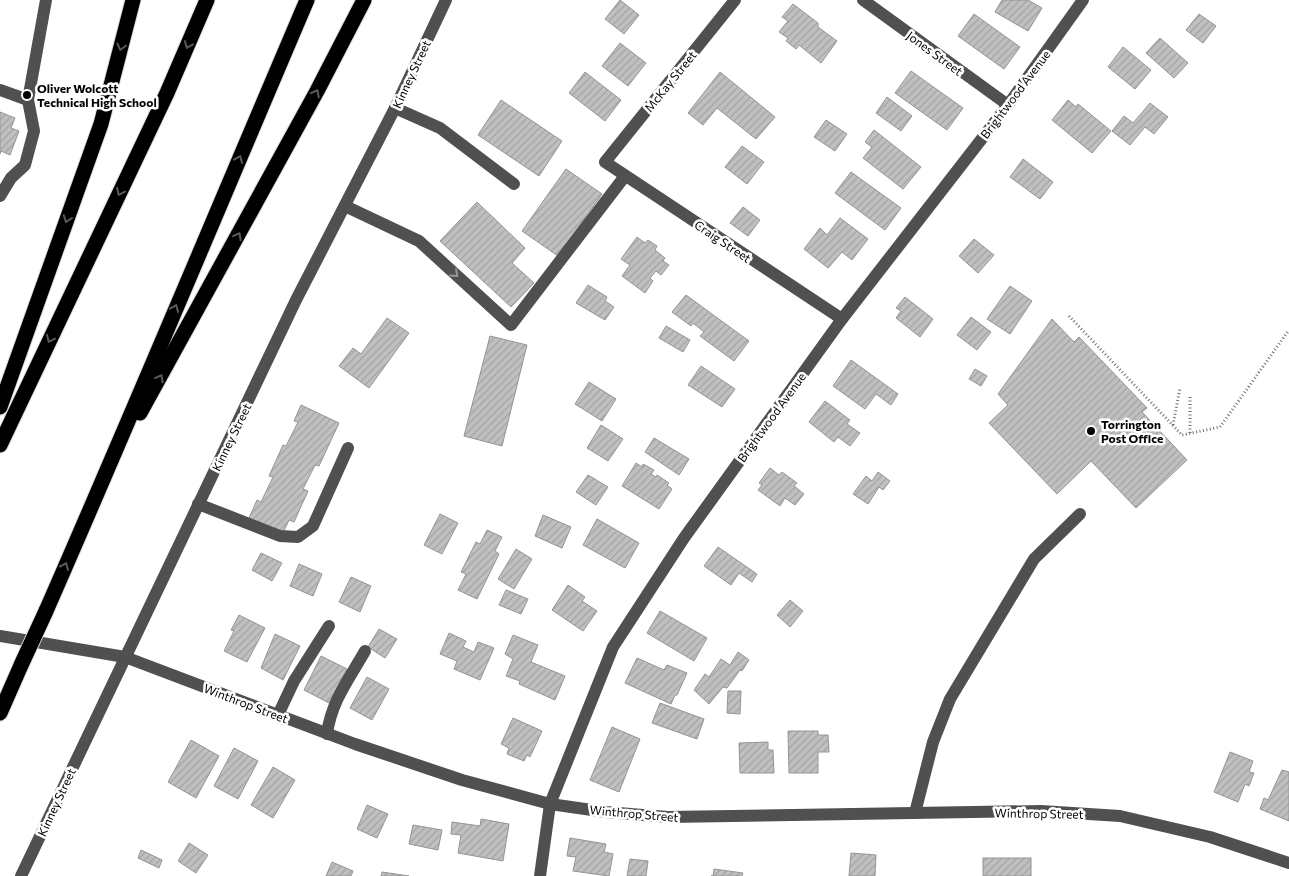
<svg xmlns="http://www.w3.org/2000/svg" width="1289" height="876" viewBox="0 0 1289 876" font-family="Commissioner,sans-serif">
  <defs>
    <pattern id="building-hatch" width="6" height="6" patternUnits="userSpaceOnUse" patternTransform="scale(1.25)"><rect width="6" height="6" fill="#c0c0c0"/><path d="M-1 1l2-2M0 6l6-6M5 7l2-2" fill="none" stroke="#a3a3a3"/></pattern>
  </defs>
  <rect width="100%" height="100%" fill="#fff"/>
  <g fill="url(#building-hatch)" stroke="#949494">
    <path d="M620 0 639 15 624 34 605 19Z"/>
    <path d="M1002 0H1028L1042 8 1028 31 995 12Z"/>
    <path d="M793 4 818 23V27L837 41 821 63 799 45 796 49 786 41 788 38 779 32 788 21 782 17Z"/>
    <path d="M974 14 1020 47 1004 69 958 36Z"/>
    <path d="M1199 14 1216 26 1203 43 1186 30Z"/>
    <path d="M1160 38 1188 63 1174 78 1146 53Z"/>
    <path d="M620 43 646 63 628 86 602 66Z"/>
    <path d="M1123 47 1151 70 1135 89 1108 67Z"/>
    <path d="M911 71 963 108 947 130 895 93Z"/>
    <path d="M585 72 621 100 605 121 569 93Z"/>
    <path d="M720 72 775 117 756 139 717 108 703 125 688 113Z"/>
    <path d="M887 97 912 116 901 131 876 113Z"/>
    <path d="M501 100 562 141 539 176 478 135Z"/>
    <path d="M1068 100 1076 107 1078 104 1111 131 1092 153 1052 120Z"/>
    <path d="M1150 103 1168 117 1154 134 1145 127 1130 145 1112 131 1124 116 1133 123Z"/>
    <path d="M0 112 15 118 11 128 19 131 10 155 1 151 0 154Z"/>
    <path d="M826 120 847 134 835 151 814 137Z"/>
    <path d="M874 130 921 167 903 189 863 158 872 147 865 142Z"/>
    <path d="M742 146 764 162 747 184 725 167Z"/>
    <path d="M1023 159 1053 182 1040 199 1010 177Z"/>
    <path d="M566 169 602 194 558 256 522 231Z"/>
    <path d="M851 172 901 208 885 230 835 193Z"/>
    <path d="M477 202 525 248 512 263 534 283 511 307 440 241Z"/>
    <path d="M743 207 760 220 748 236 730 223Z"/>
    <path d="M840 218 868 239 852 260 842 252 828 268 804 249 820 228 827 235Z"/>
    <path d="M637 237 645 243 648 240 657 246 655 250 665 258 663 261 669 265 661 275 656 271 650 278 653 281 645 293 622 276 630 265 621 259Z"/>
    <path d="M974 239 994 255 978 273 959 256Z"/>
    <path d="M588 285 607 297 605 301 614 307 605 320 576 303Z"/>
    <path d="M1010 286 1032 301 1010 334 987 319Z"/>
    <path d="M686 295 749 341 734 361 700 336 704 332 693 323 691 326 672 312Z"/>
    <path d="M905 297 933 319 920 337 896 318 901 311 896 308Z"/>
    <path d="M971 317 991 332 977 350 957 335Z"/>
    <path d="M387 318 409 333 369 388 339 366 353 348 361 354Z"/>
    <path d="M1052 319 1074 342 1079 337 1147 408 1142 412 1187 460 1136 508 1091 461 1057 494 989 423 1008 405 998 394Z"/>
    <path d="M666 326 690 340 683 352 659 338Z"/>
    <path d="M490 336 527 345 502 446 464 436Z"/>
    <path d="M851 360 898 394 891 405 876 394 865 409 833 386Z"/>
    <path d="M701 366 735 389 722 407 688 385Z"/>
    <path d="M975 369 987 376 981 386 969 379Z"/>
    <path d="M589 382 616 399 602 421 575 404Z"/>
    <path d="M825 401 850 420 847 424 860 433 850 446 838 437 834 442 809 422Z"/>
    <path d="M301 405 339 423 319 466 315 465 303 489 308 491 294 522 289 520 283 533 249 518 257 500 261 502 273 477 269 476 283 445 286 446 298 422 294 421Z"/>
    <path d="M601 425 623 439 608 461 587 448Z"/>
    <path d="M654 438 689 459 679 475 645 452Z"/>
    <path d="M636 463 642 467 643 464 654 470 651 474 656 477 657 475 669 483 667 485 672 489 659 509 622 486Z"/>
    <path d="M770 468 779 475 782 472 797 483 794 486 804 494 795 505 785 498 780 506 758 490 762 485 759 483Z"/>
    <path d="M878 472 890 481 883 490 879 487 868 504 853 494 866 476 872 481Z"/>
    <path d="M588 475 608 487 596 505 576 492Z"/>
    <path d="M440 514 458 523 442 554 424 545Z"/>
    <path d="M543 515 571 527 562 548 535 536Z"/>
    <path d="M597 519 639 543 625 568 583 545Z"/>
    <path d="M487 530 502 537 495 551 499 554 477 599 458 590 466 574 461 572 476 542 480 544Z"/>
    <path d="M718 547 757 574 752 582 739 573 731 585 704 566Z"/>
    <path d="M516 549 532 559 514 589 498 579Z"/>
    <path d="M261 553 282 563 272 581 252 570Z"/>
    <path d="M299 564 322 574 313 596 290 586Z"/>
    <path d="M351 577 371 586 360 612 339 602Z"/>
    <path d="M568 585 585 597 582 601 597 611 583 631 552 610Z"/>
    <path d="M506 590 528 599 521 614 499 605Z"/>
    <path d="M790 600 803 611 790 627 777 615Z"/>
    <path d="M660 611 707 638 694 661 647 633Z"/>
    <path d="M239 615 265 628 247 662 224 651 234 631 231 630Z"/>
    <path d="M379 629 397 639 385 658 368 647Z"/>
    <path d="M449 633 466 641 463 647 474 652 478 642 494 648 480 680 454 669 457 661 440 654Z"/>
    <path d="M275 634 300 646 283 680 261 668Z"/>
    <path d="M513 635 538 645 531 662 565 676 555 700 519 684 520 681 506 676 513 659 505 654Z"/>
    <path d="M738 652 749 660 742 671 740 670 727 688 723 687 709 704 694 690 705 674 709 677 721 659 730 665Z"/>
    <path d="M321 656 347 669 329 703 304 690Z"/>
    <path d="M637 658 664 670 667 665 687 673 677 695H675L671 704 625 683Z"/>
    <path d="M367 677 389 689 372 720 350 708Z"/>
    <path d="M728 691H741L740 714 727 713Z"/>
    <path d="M660 703 704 719 697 739 652 723Z"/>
    <path d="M513 718 542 731 530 757 527 755 524 761 507 754 509 748 501 744Z"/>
    <path d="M612 727 640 739 619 792 590 780Z"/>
    <path d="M788 731H818V735H828L829 752H818V773H789Z"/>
    <path d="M191 740 219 756 196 798 168 782Z"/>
    <path d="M768 742V750H773L774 773H740L739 743Z"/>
    <path d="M234 748 258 761 238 799 214 786Z"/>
    <path d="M1230 752 1253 761 1249 772 1254 773 1249 786 1245 784 1238 802 1214 792Z"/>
    <path d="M273 767 295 780 273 818 251 805Z"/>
    <path d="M1282 770 1289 772V821L1260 809 1264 798 1268 800Z"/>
    <path d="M367 805 388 814 377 838 357 829Z"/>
    <path d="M481 819 509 824 503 861 458 853 461 835 451 834 452 822 480 826Z"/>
    <path d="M413 825 442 830 438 850 409 844Z"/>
    <path d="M570 838 606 844 604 852 613 854 609 876 573 871 576 857 567 856Z"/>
    <path d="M189 843 208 855 196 873 178 861Z"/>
    <path d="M141 850 162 860 159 868 138 858Z"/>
    <path d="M851 853 876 855 875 876H849Z"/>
    <rect x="983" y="858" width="48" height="18"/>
    <path d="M630 859 648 861 646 876H627Z"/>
    <path d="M332 862 353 871 351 876H326Z"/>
    <path d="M714 869 743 873 742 876H711H713Z"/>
    <path d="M382 872 409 876H381Z"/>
  </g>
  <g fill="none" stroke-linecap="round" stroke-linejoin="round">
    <defs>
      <g id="highway">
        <path d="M0 407 101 124 133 0"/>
        <path d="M140 413 317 91 364 0"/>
        <path d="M0 445 167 93 207 0"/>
        <path d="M46 611C135 408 220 204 307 0"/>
        <path d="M0 713 22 663"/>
      </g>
    </defs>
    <use href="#highway" stroke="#dbdbdb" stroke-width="17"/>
    <g stroke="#727272" stroke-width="3" stroke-dasharray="1 2.5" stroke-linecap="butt">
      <path d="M1069 316 1182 435 1220 427 1289 330"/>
      <path d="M1173 425 1180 388"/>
      <path d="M1190 433V395"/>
    </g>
    <g stroke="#505050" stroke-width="12">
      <path d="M735 0 605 162 842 319"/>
      <path d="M863 0 1008 105"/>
      <path d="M0 90 28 100"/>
      <path d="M395 108 440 128 514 184"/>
      <path d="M0 196 11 178 25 165 34 131 28 100 46 0"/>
      <path d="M345 206 419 241 511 325 625 176"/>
      <path d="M198 504 280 536 298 537 313 526 348 448"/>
      <path d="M0 636 125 657 355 744 462 780 550 804 606 812 668 817 1041 811 1120 816 1210 837 1289 863"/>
      <path d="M278 715 294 681 329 626"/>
      <path d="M327 734C331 702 349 679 365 651"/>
      <path d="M915 813 933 742 950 699 1034 559 1080 514"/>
      <path d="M21 876 296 300 395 108 446 0"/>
      <path d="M540 876 550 804 613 647 684 538 842 319 1008 105 1083 0"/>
    </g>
    <use href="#highway" stroke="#000" stroke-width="15"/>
    <defs>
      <path id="highway-bridge" d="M22 663 46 611"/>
    </defs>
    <use href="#highway-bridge" stroke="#dbdbdb" stroke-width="17" stroke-linecap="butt"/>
    <use href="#highway-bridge" stroke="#000" stroke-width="15"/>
  </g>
  <defs><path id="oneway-chevron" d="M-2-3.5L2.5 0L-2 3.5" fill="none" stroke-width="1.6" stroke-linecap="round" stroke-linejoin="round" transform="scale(1.25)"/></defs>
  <g stroke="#595959">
    <use href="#oneway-chevron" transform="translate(188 45) rotate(113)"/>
    <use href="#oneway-chevron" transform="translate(121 47) rotate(105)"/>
    <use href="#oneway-chevron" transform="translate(316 93) rotate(-62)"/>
    <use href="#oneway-chevron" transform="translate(239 159) rotate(-67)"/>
    <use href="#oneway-chevron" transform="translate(120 192) rotate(115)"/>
    <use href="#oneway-chevron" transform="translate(67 219) rotate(110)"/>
    <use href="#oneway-chevron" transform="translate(238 236) rotate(-61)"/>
    <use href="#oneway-chevron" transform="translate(175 308) rotate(-67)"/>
    <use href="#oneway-chevron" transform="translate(50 339) rotate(115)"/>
    <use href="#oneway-chevron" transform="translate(160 378) rotate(-61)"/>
    <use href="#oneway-chevron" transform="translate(65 566) rotate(-66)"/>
  </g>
  <use stroke="#969696" href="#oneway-chevron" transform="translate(455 274) rotate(42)"/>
  <g fill="#000" stroke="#fff" stroke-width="2">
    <circle cx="27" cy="95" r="5"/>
    <circle cx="1091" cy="431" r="5"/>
  </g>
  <g text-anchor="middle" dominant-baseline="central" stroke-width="5" stroke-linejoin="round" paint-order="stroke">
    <g font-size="12" fill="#000" stroke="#fff">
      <text transform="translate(935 53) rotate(36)">Jones Street</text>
      <text transform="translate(411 74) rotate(-65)">Kinney Street</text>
      <text transform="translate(670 81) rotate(-51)">McKay Street</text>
      <text transform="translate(1015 94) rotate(-53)">Brightwood Avenue</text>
      <text transform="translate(723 241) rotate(34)">Craig Street</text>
      <text transform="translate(771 417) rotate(-54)">Brightwood Avenue</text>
      <text transform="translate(231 437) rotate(-64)">Kinney Street</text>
      <text transform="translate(246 703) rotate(21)">Winthrop Street</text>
      <text transform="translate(56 802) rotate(-65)">Kinney Street</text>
      <text transform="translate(634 813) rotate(5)">Winthrop Street</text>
      <text transform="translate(1039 813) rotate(1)">Winthrop Street</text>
    </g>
    <g font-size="12" font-weight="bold" fill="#000" stroke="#fff" text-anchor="start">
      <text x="37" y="88">Oliver Wolcott<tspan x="37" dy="14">Technical High School</tspan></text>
      <text x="1101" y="424">Torrington<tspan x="1101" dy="14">Post Office</tspan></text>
    </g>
  </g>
</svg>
